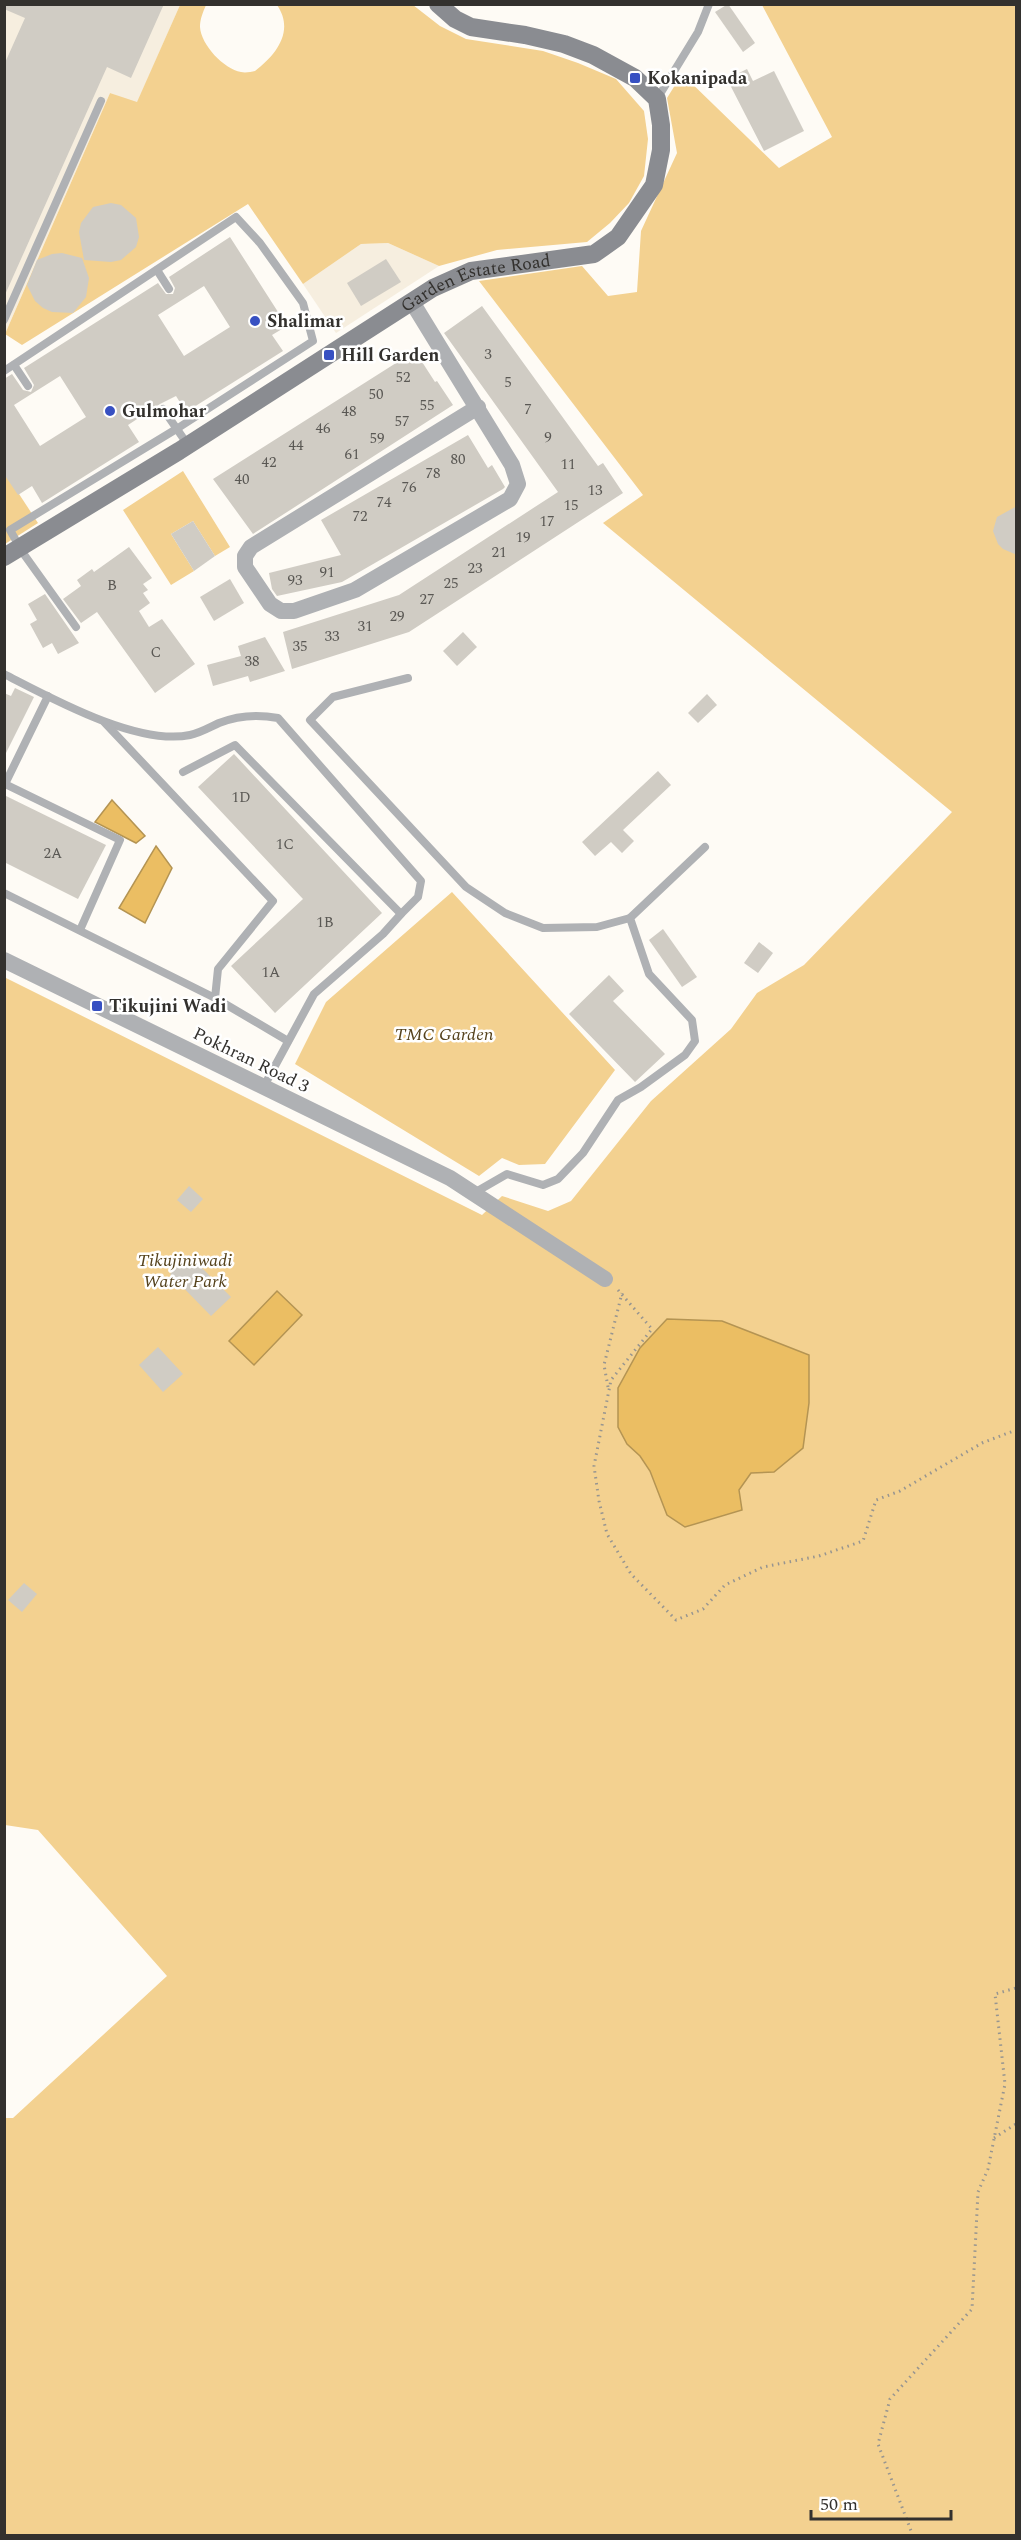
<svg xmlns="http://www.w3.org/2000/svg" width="1021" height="2540" viewBox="0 0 1021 2540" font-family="Spectral,serif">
  <rect width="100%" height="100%" fill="#fefbf5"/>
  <g fill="#f6eedf">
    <path d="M5 5H180L137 103 110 93 5 334Z"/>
    <path d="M388 243 439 266 336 333 303 284 361 244Z"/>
  </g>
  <g fill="#f3d190">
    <path d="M180 5H206C203 12 200 19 200 27 201 45 224 69 241 72 245 73 251 72 255 71 276 55 295 31 277 5H413L440 26 466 39 543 51 578 63 616 79 644 111 648 139 644 176 629 203 610 223 587 242 497 250 439 266 388 243 361 244 303 284 248 204 22 345 5 334 110 93 137 102Z"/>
    <path d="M762 5H1016V2535H5V2118H13L167 1976 38 1830 5 1825 4 977 482 1215 502 1196 548 1211 571 1201 651 1101 731 1029 757 993 804 965 952 812 603 523 643 495 479 281 582 266 608 296 637 292 641 231 677 153 667 98 682 74 779 168 832 137Z"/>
    <path d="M4 471 38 523 5 544H4Z"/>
    <path d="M183 471 230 547 215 556 193 521 171 534 194 571 171 585 123 510Z"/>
    <path d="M452 892 615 1070 545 1164 519 1165 502 1158 479 1176 295 1064 326 1002Z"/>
  </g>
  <g fill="#ebbe63" stroke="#b49453" stroke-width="1.5">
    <path d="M112 800 145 836 136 843 95 822Z"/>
    <path d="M156 846 172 868 145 923 119 908Z"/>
    <path d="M277 1291 302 1315 254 1365 229 1341Z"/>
    <path d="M667 1319 722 1321 809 1355V1403L803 1448 774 1472 751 1473 739 1490 742 1510 685 1527 667 1515 650 1471 640 1456 627 1444 618 1427V1388L640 1348Z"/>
  </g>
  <g fill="#d0ccc4" fill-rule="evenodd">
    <path d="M4 4H164L131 78 107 67 4 297V65L25 18 4 9Z"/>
    <path d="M728 4 755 43 743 52 715 12Z"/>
    <path d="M747 69 753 81 774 71 804 131 764 151 727 79Z"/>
    <path d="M111 203 121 205 136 218 139 237 136 247 121 260 111 262 84 260 79 232 81 223 93 207Z"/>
    <path d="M230 237 287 326 272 335 283 351 186 412 176 396 160 404 128 425 139 442 42 503 32 486 18 495 4 474V379L12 374 23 390 31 392 34 385 24 368 158 283 166 294H173L175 288 169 277ZM204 286 230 327 184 356 158 315ZM60 376 86 417 40 446 14 405Z"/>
    <path d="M62 253 82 258 89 278 86 297 73 313 52 312 43 308 35 301 27 285 37 260 52 254Z"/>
    <path d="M386 259 401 282 361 306 347 283Z"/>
    <path d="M482 306 598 466 603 463 623 493 409 632 292 669 283 632 399 595 558 492 444 333Z"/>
    <path d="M415 351 435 382 437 381 453 405 253 534 213 479Z"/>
    <path d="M468 435 488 468 492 465 505 487 503 489 342 582 277 596 272 589 269 573 341 555 321 520Z"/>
    <path d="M1017 506V555L1003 549 998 544 993 531 997 517Z"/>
    <path d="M193 521 215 556 194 571 171 534Z"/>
    <path d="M129 547 152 578 143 584 148 590 143 593 150 603 139 611 149 627 162 619 195 664 155 693 97 612 81 623 63 599 81 586 77 580 92 569 94 572Z"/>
    <path d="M230 579 244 603 214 621 200 597Z"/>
    <path d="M45 594 79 643 58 654 52 643 43 648 30 624 37 620 28 604Z"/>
    <path d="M463 632 477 647 457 666 443 651Z"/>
    <path d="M265 637 285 671 250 682 248 676 213 686 207 665 241 656 238 646Z"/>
    <path d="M15 688 34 697 4 757V693L11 696Z"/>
    <path d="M707 694 717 705 698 723 688 713Z"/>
    <path d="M234 754 382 913 275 1013 231 966 303 899 198 787Z"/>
    <path d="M658 771 671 785 623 830 634 841 622 853 611 842 595 856 582 842Z"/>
    <path d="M4 795 106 845 78 899 4 862Z"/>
    <path d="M663 929 697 977 682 987 649 940Z"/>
    <path d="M759 942 773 953 758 973 744 963Z"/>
    <path d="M609 975 624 991 613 1001 665 1054 635 1082 569 1014Z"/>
    <path d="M189 1186 203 1199 191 1212 177 1200Z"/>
    <path d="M189 1255 231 1297 211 1316 170 1274Z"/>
    <path d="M158 1347 183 1374 163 1392 139 1365Z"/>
    <path d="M24 1583 37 1594 22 1612 8 1600Z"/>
  </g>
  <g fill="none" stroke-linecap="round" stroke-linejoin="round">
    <g stroke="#979590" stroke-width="3" stroke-dasharray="1.5 4.5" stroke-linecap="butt">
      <path d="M618 1290 652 1329 611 1380 594 1466 599 1501 607 1534 631 1574 676 1620 703 1609 725 1585 763 1567 819 1556 863 1541 876 1500 900 1491 982 1443 1016 1430"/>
      <path d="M608 1387 604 1365 622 1293"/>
      <path d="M994 2138 1016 2124"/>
      <path d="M913 2536 878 2444 890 2399 972 2309 978 2192 988 2169 1005 2084 995 1994 1016 1988"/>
    </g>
    <g stroke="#afb1b4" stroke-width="8">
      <path d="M657 99 698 32 709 4"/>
      <path d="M157 270 169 289"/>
      <path d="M4 320 101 101"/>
      <path d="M14 365 28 386"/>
      <path d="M4 371 236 217 260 243 303 303 313 341 178 428 10 530 23 553 76 627"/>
      <path d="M163 409 188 445"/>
      <path d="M4 674C51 698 137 746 190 735 200 733 210 727 219 723 239 715 257 714 278 718L421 881 418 897 401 914 383 934 314 994 263 1088"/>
      <path d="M408 678 333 697 310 720 466 887 505 913 543 928 597 927 630 918"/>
      <path d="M48 696 5 784 120 840 80 930"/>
      <path d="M105 723 273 901 218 969 215 998 288 1041"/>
      <path d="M183 772 235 745 401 914"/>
      <path d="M4 893 215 998"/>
      <path d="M474 1193 507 1174 543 1185 558 1179 583 1153 618 1100 641 1087 685 1055 695 1041 692 1020 649 974 630 918 705 847"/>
    </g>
    <g stroke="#afb1b4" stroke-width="16">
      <path d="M412 302 512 465 518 484 510 499 355 590 294 611H281L270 604 245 567V556L251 547 478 407"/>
      <path d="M4 960 450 1178 605 1279"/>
    </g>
    <path stroke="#8a8c91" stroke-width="18" id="s1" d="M4 557 179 451 433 288 471 271 594 254 618 237 654 185 661 150V125L657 99 635 78 593 55 564 44 525 35 471 27 455 19 438 4"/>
  </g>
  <g fill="#3750c2" stroke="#fff" stroke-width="2">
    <rect x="629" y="72" width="12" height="12" rx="3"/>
    <circle cx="255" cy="321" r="6"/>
    <rect x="323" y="349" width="12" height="12" rx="3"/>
    <circle cx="110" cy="411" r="6"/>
    <rect x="91" y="1000" width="12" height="12" rx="3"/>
  </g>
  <g text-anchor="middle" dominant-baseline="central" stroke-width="5" stroke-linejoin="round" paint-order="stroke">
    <g font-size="15" fill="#5a5854">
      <text x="488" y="354">3</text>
      <text x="403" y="377">52</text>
      <text x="508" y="382">5</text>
      <text x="376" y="394">50</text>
      <text x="427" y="405">55</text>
      <text x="528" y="409">7</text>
      <text x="349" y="411">48</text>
      <text x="402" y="421">57</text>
      <text x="323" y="428">46</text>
      <text x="548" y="437">9</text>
      <text x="377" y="438">59</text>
      <text x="296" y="445">44</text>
      <text x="352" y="454">61</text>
      <text x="458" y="459">80</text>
      <text x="269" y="462">42</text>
      <text x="568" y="464">11</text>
      <text x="433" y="473">78</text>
      <text x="242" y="479">40</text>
      <text x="409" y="487">76</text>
      <text x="595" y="490">13</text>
      <text x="384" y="502">74</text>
      <text x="571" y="505">15</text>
      <text x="360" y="516">72</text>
      <text x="547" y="521">17</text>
      <text x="523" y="537">19</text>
      <text x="499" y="552">21</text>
      <text x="475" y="568">23</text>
      <text x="327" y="572">91</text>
      <text x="295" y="580">93</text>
      <text x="451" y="583">25</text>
      <text x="112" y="585">B</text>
      <text x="427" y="599">27</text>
      <text x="397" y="616">29</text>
      <text x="365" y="626">31</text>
      <text x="332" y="636">33</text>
      <text x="300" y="646">35</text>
      <text x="156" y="652">C</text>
      <text x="252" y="661">38</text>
      <text x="241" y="797">1D</text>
      <text x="285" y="844">1C</text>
      <text x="53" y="853">2A</text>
      <text x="325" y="922">1B</text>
      <text x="271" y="972">1A</text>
    </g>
    <g font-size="18" font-weight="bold" fill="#33312e" stroke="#fff" text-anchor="start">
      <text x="647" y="78">Kokanipada</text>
      <text x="267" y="321">Shalimar</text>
      <text x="341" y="355">Hill Garden</text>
      <text x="122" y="411">Gulmohar</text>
      <text x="109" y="1006">Tikujini Wadi</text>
    </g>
    <g font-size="18" fill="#33312e" stroke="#fff">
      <text stroke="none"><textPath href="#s1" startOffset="549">Garden Estate Road</textPath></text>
      <text transform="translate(251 1060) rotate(26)">Pokhran Road 3</text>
    </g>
    <g font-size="18" font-style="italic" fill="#55421c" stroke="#fff">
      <text x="444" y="1034">TMC Garden</text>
      <text x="185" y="1260">Tikujiniwadi<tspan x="185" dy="21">Water Park</tspan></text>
    </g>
  </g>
  <rect width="1021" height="2540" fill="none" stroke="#33312e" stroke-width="12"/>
  <path d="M811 2510v9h140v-9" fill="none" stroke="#33312e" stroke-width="3"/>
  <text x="820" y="2510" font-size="18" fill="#33312e" stroke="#ffffff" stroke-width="4.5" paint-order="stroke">50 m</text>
</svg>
